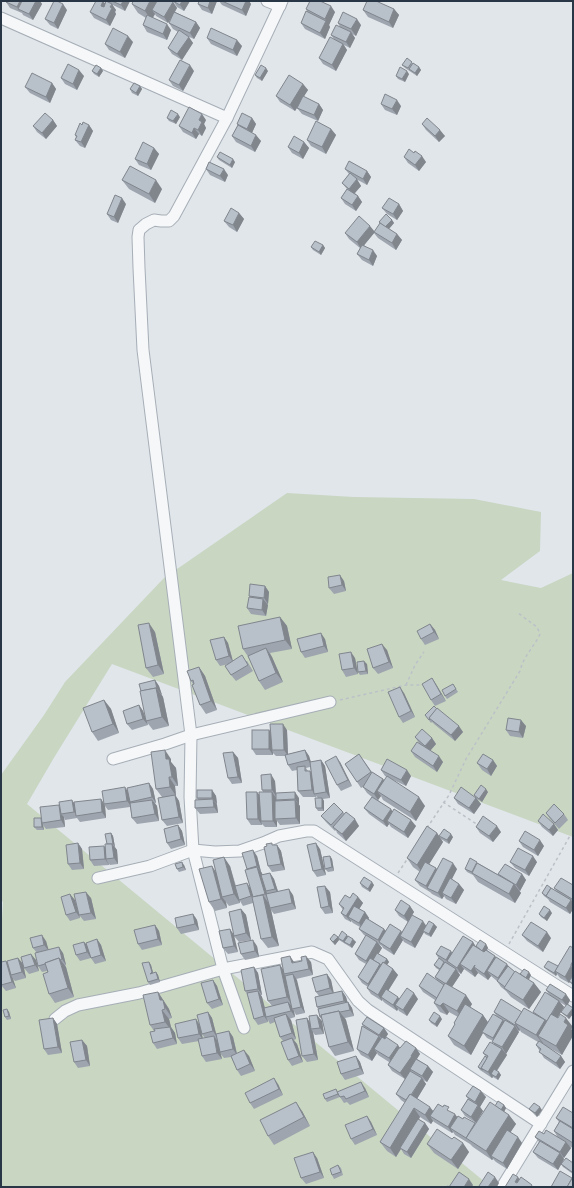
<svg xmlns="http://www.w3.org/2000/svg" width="574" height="1188" viewBox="0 0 574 1188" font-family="Poppins,sans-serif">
  <rect width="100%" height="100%" fill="#e1e6eb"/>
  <path fill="#c9d6c2" d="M287 493 354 497 474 499 541 512 540 551 501 580 541 588 573 573V837L112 664 55 756 27 804 491 1187H1V936L3 902 1 900V775L44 715 65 682 164 578Z"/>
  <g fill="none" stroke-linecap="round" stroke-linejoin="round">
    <defs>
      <g id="minor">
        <path d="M267 1 280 6"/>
        <path d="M1 18 227 118 282 1"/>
        <path d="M227 118 174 216 169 221H161L154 220 146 224 139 230 138 237 139 268 143 350 191 735 190 797 193 850 223 969 244 1028"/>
        <path d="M113 759 165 744 191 735 330 702"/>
        <path d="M98 878 150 866 193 850 215 852 240 851 263 843 279 836 306 831H314L573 996"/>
        <path d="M55 1019 65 1011 78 1005 139 993 223 969 312 952 328 959 358 1001 368 1010 541 1124"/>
        <path d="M502 1187 573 1071"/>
      </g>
    </defs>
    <use href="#minor" stroke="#a6aeb6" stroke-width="13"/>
    <g stroke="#bcc1c7" stroke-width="1.5" stroke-dasharray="3 3" stroke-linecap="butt">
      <path d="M406 685 415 665 424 652"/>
      <path d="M340 700 406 685H422"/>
      <path d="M443 802 478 825"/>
      <path d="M427 828 449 795 466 759 520 671C523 657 534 647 540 634L537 627 518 613"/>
      <path d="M398 873 408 858"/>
      <path d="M509 944 571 834"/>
      <path d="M447 1187 448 1185"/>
    </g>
    <use href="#minor" stroke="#f5f7f9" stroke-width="11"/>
  </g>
  <g fill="#9ea5ae" fill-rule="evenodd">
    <path d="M7 1H40L42 4 33 20 23 15 22 13 10 8 6 2Z"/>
    <path d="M103 1 105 4 106 2 104 1H130L125 11 113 5H112L116 10 115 12 116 14 110 26 94 18 90 12Z"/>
    <path d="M173 1H190L184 11 177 7Z"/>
    <path d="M217 1 212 14 202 10 198 4Z"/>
    <path d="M219 1H249L251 4 246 16 222 5Z"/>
    <path d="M173 2 177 8 175 12 196 22 200 28 194 39 187 36 193 43 182 60 172 54 168 48 178 32 173 29 169 23 174 14 168 23 156 16 155 14 153 18 171 30 167 40 147 32 143 25 146 18 138 13 132 4Z"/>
    <path d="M306 9 335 12 329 25 330 27 325 39 305 29 301 23 307 11Z"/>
    <path d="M394 9 399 15 393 28 368 17 363 10Z"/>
    <path d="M67 10 58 29 50 25 45 19Z"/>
    <path d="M338 23 361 25 356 36 352 34 355 38 350 48 344 45 347 50 336 71 323 64 319 58 334 39 331 35 340 27Z"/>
    <path d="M207 38 242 46 237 56 211 44Z"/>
    <path d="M133 42 125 58 109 50 105 44Z"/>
    <path d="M413 63 419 67 421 70 417 76 405 68 402 65Z"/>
    <path d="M101 68 103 71 99 77 94 74 92 71Z"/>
    <path d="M194 71 183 91 173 86 169 80Z"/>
    <path d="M268 71 262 81 257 78 255 75Z"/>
    <path d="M409 74 405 82 398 79 396 76Z"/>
    <path d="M84 76 77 90 65 84 61 78Z"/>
    <path d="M52 83 56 89 50 103 30 93 25 87Z"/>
    <path d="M303 84 308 90 303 97 319 104 323 110 318 121 302 114 297 108 300 103 295 111 280 102 276 96Z"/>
    <path d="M140 86 142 89 138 96 132 93 130 89Z"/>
    <path d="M381 104 401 106 397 115 385 110Z"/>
    <path d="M180 117 176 124 169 121 167 118Z"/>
    <path d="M252 118 256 124 252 133 261 141 255 152 236 142 232 136 238 125 237 124Z"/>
    <path d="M53 120 57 126 46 139 37 132 33 126Z"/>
    <path d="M206 120 204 124 206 128 202 136 199 134 196 139 183 132 179 126Z"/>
    <path d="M422 124 445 136 439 142 426 130Z"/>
    <path d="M82 125H89L93 131 85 148 80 146 75 140 76 137 75 135Z"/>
    <path d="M331 129 336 135 326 154 311 146 307 140Z"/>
    <path d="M304 142 309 148 303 159 292 153 288 147Z"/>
    <path d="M154 148 159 154 151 170 139 165 135 159Z"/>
    <path d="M217 157 235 162 232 168 219 160Z"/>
    <path d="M404 157 426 162 419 171 408 163Z"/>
    <path d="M206 169 228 175 225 182 210 175Z"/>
    <path d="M345 169 367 171 371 177 367 185 356 179 361 186 355 193 358 196 362 202 356 211 345 204 341 198 347 189 342 183 349 174Z"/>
    <path d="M122 180 162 189 155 203 129 189Z"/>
    <path d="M126 204 118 223 111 220 107 214Z"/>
    <path d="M399 204 403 211 397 220 387 214 382 208Z"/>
    <path d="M239 213 244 219 237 232 229 227 224 221Z"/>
    <path d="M392 220 394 223 389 229 397 234 402 240 396 250 378 238 374 233 364 245 377 256 373 266 362 260 357 254 360 248 349 239 345 233 374 232Z"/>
    <path d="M323 245 325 248 321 255 313 250 311 247Z"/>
    <path d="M344 581 346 591 334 594 329 588Z"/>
    <path d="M265 586 269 592 268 604H267L268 605 266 616 251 614 247 608 250 597 249 596Z"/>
    <path d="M280 617 287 626 292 649 270 653 272 657 283 682 265 690 259 681 249 658 243 649Z"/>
    <path d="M430 624 435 630 439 639 425 645 421 639Z"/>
    <path d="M155 632 164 674 153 677 146 668Z"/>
    <path d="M224 637 228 643 233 661H247L253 671 236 681 231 675 229 664 220 666 216 660Z"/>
    <path d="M325 639 328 652 305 658 301 652Z"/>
    <path d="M387 650 393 668 378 674 373 668Z"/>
    <path d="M355 658 358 674 346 677 342 670Z"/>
    <path d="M367 664 368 674 360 675 358 672Z"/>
    <path d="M199 667 205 676 217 710 206 714 200 705 193 684 191 681Z"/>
    <path d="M432 678 446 701 435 706 431 700Z"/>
    <path d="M155 680 159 686 162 695 163 697 169 726 153 730 146 721Z"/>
    <path d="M453 684 458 692 447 699 445 696Z"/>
    <path d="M404 693 415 717 403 723 399 717Z"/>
    <path d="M104 700 111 709 119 733 98 741 92 732Z"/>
    <path d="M139 705 143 711 148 725 132 730 127 724Z"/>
    <path d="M437 709 463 732 455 741 434 724 432 722 431 723 425 715Z"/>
    <path d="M526 726 523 738 510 736 506 730Z"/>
    <path d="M269 730 271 732 287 730 288 754 305 750 309 756 311 762 321 760 325 766 330 798 323 799 324 801V811H318L316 808 318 798 316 796V797H303L298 791 297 770 292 771 288 765 286 756H276L273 753V755H256L252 749ZM310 767 311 772 310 771H308L306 768Z"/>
    <path d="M415 737 432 738 436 744 430 751 443 762 437 772 415 757 411 751 419 743Z"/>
    <path d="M233 752 238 758 242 783 232 784 228 778Z"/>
    <path d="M359 754 372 772 425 806 416 821 383 800 381 796 378 800 393 812 416 826 408 838 391 827 389 824 387 827 369 814 364 808 372 797 367 793 363 787 361 788 345 764Z"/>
    <path d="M171 759V762L176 768 178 786H175L176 796 179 801 183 823 167 826 162 820V797L156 789Z"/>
    <path d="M493 760 497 766 491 776 482 770 477 763Z"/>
    <path d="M340 762 352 786 341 791 337 785Z"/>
    <path d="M381 770 411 776 406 786 385 776Z"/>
    <path d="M275 781 276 793 299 798V805L300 806V824L280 825 277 821V827H265L262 824V825H251L247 819 263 792 262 790Z"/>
    <path d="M149 783 153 789 156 803H155L157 806 159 821 137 824 132 818 130 807 108 810 105 806 106 818 80 822 77 818 65 820 64 817 65 827 46 829 43 825 44 830H37L34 827 41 818 59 805 60 807 74 803 101 799 104 803 128 792Z"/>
    <path d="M212 790 216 796 217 804V805L218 813 200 814 195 808 198 800 197 798Z"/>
    <path d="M488 792 482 802 477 799 481 804 474 814 458 804 454 798 475 797 474 795Z"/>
    <path d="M343 812 359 826 346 841 337 833 336 830 335 831 326 822 321 816Z"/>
    <path d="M546 813 564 814 568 820 559 829 550 819Z"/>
    <path d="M538 821 554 824 558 830 553 836 542 827Z"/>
    <path d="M178 825 182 831 185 845 171 849 167 843Z"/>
    <path d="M476 827 501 832 493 842 480 833Z"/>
    <path d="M111 833 113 836 115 847 117 850 118 864 110 865 109 864V865L94 866 90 860 105 847 107 844Z"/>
    <path d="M437 833 443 842 429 864 437 869H457L452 879 459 884 464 890 456 904 446 899 444 896 442 899 432 894 430 892 420 886 415 880 420 872 413 867 407 858Z"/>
    <path d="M439 836 453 837 449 844 441 839Z"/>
    <path d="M519 841 544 846 538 856 523 847Z"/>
    <path d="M78 843 82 849 84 869 72 870 68 864Z"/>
    <path d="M273 845H277L281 851 285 870 272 872 268 866Z"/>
    <path d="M320 849 326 875 317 877 313 871Z"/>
    <path d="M257 856 262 875 270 873 274 879 278 891 293 895 296 909 274 914 271 910 279 946 268 948 261 939 253 903 243 906 240 901V903L229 906 226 902 227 908 215 911 209 902 216 871 230 866 236 886 250 887 247 870V869Z"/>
    <path d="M330 856 332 859 334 871 328 872 325 869Z"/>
    <path d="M510 862H537L529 876 515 868Z"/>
    <path d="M478 863 499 875 522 874 526 880 520 891 519 890 521 893 515 903 478 882 473 875 467 872 465 869Z"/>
    <path d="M184 865 186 870 179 872 177 869Z"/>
    <path d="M360 883 374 885 370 892 362 887Z"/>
    <path d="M573 885V903L572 902 573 903V909L570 914 550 902 548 899 544 896 542 893 551 888 557 891 554 888Z"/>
    <path d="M330 892 333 913 325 914 321 908Z"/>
    <path d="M358 897 363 903 359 909 365 912 369 918 368 919 384 929 386 931H401L402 932 408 922 399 916 395 910 410 906 414 912 412 915 426 926 434 924 437 927 431 937 425 934 424 932 415 948 404 942 403 940 394 955 383 948 382 946 379 944 382 948 378 954 387 959 389 962 387 965 393 969 398 975 388 991 399 999H418L407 1016 399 1011 398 1009 397 1011 385 1003 382 1000V1001L371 994 367 988 368 987 362 983 358 977 366 964 359 960 355 954 366 936 364 935 359 929 360 927 353 923 351 921V922L345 919 341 913 343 910 339 904 350 898Z"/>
    <path d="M91 898 96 919 84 921 79 915Z"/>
    <path d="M75 900 80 918 70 921 66 915Z"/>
    <path d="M241 909 246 915 251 940 239 942 234 936Z"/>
    <path d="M552 913 547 921 541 917 539 914Z"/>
    <path d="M193 914 197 920 199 930 181 934 177 928Z"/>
    <path d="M155 925 159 931 162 945 142 950 138 944Z"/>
    <path d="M230 929 238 952 228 954 223 948Z"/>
    <path d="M522 935 551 938 543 952 527 941Z"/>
    <path d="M348 936 356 942 352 948 339 940 335 945 332 942 330 939 338 937Z"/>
    <path d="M97 939 101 945 106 961 95 964 91 958 80 961 76 955 84 942 87 945Z"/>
    <path d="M46 941 48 950 63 953 66 965 65 966 66 967 74 997 55 1003 49 994 47 971 42 972 38 966 37 953 33 948Z"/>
    <path d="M473 942 476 947 486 944 488 948 487 950 515 972 520 974 531 975 529 980 534 983 541 992 529 1009 511 997 506 991 501 987 497 981 491 976 488 980 478 973 475 977 464 969 461 974 457 971 460 975 452 987 472 1004 470 1007 483 1015 488 1022 497 1017 494 1012H522L533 1013 550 996 546 990 570 1000 568 1004 573 1008V1014L569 1019 564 1015 561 1012 566 1006 560 1002 564 1007 557 1018 573 1027 562 1055 548 1047 561 1056 565 1062 560 1069 544 1058 536 1045 538 1042 521 1032 520 1030 519 1031 516 1029 519 1032 506 1054 505 1052 507 1055 497 1071 501 1075 498 1080 493 1077 492 1078 480 1070 478 1067 486 1057 483 1053 494 1044 493 1041 487 1038 483 1033 471 1055 454 1045 448 1036 455 1025 454 1023 458 1017 449 1012 447 1015 440 1012 434 1003 435 1000 423 992 419 986 437 980 435 977 439 970 436 968 434 965 439 959 436 954 452 953Z"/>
    <path d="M257 946 259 957 245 960 241 954Z"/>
    <path d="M573 948V986L570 982 569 983 560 978 557 974 556 976 547 970 544 967H558Z"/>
    <path d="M18 958 23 964 26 978 15 981 13 979 16 988 6 991 1 985 6 961 8 964Z"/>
    <path d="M36 960 39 971 29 974 24 968Z"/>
    <path d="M149 962 151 965 153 973 156 972 158 975 160 982 150 985 148 982Z"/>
    <path d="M311 962 313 975 296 979 305 1013 296 1015 294 1011 295 1017 289 1019 291 1020 296 1039 294 1040 297 1044 303 1062 292 1066 288 1060 283 1041 280 1037 275 1022 270 1024 268 1020V1022L258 1025 254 1019 248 995 245 991 254 967 258 973 262 995H261L262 997 265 1008 272 1006 268 1001 280 965 283 969 294 963Z"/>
    <path d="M327 974 331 980 334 993 342 991 346 997 347 1002H348L352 1008 354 1016 345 1018 346 1020 354 1051 335 1056 329 1047 323 1022 320 1017 318 1009 317 1007 319 996 316 992Z"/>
    <path d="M213 980 217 986 223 1005 212 1009 207 1003Z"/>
    <path d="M158 992 169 1009 172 1018 169 1019 171 1027 175 1033 177 1044 157 1049 153 1043 154 1031 150 1025Z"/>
    <path d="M7 1009 9 1012 11 1019 7 1020 5 1017Z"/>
    <path d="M208 1012 212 1018 216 1034 229 1031 233 1037 237 1053 249 1056 255 1071 241 1076 237 1070 231 1057 224 1058 220 1053 222 1059 206 1062 202 1056 199 1041 182 1044 178 1038 196 1019 200 1025ZM201 1030 202 1034 205 1038H203Z"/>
    <path d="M53 1018 57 1024 62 1053 48 1055 44 1049Z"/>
    <path d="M307 1018 310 1022 322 1021 324 1034 315 1035 313 1032 318 1060 307 1062 302 1056Z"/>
    <path d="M442 1019 437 1027 431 1023 429 1020Z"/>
    <path d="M362 1024 384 1028 388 1034 385 1039 400 1048H416L420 1054 417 1059 428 1066 433 1072 427 1082 423 1080 426 1084 417 1099 433 1111 452 1112 457 1117 475 1123V1124L495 1106 504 1105 506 1108 504 1112 509 1115 516 1124 510 1132 522 1143 507 1169 496 1162 493 1159 492 1160 473 1147 470 1144 455 1135 453 1132 452 1133 434 1122 433 1121 431 1124 420 1117 419 1119 425 1123 429 1129 411 1158 404 1154 401 1149 396 1157 387 1151 380 1142 405 1103 401 1100 396 1094 407 1076 405 1079 392 1071 388 1065 389 1062 378 1055 377 1053 372 1061 361 1055 357 1049 364 1028Z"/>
    <path d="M82 1040 87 1046 90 1066 78 1068 74 1062Z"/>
    <path d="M356 1056 360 1062 364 1074 345 1080 341 1074Z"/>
    <path d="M278 1084 283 1095 254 1109 250 1103Z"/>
    <path d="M365 1088 369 1097 350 1105 347 1102 344 1103 340 1097 327 1102 325 1099 339 1092Z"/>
    <path d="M466 1096 486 1097 480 1107 483 1111 476 1123 465 1116 461 1110 468 1099Z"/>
    <path d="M529 1109 542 1110 537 1117Z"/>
    <path d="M302 1111 310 1126 274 1145 268 1136Z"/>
    <path d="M573 1113V1148L569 1146 571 1148 564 1158 563 1157 564 1159 558 1170 538 1158 533 1152 539 1142 535 1137 544 1134 557 1136 554 1131 559 1122 556 1118Z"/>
    <path d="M367 1116 371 1122 377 1135 355 1145 351 1139Z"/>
    <path d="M452 1139 469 1152 458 1169 434 1153 427 1144Z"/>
    <path d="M317 1158 324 1178 306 1184 301 1178Z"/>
    <path d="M573 1163V1174L563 1167 561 1164Z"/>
    <path d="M338 1165 341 1168 343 1175 334 1179 332 1175Z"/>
  </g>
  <g fill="#81868d">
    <path d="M20 1H27L18 9 21 13 17 7Z"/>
    <path d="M36 1H40L42 4 33 20 29 14Z"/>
    <path d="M103 1 108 7 105 12 101 6Z"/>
    <path d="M123 1H130L125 11 121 5Z"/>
    <path d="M150 1H162L152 10 155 14 151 20 145 11Z"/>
    <path d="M182 1H190L184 11 180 5Z"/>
    <path d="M210 1H217L212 14 208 8Z"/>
    <path d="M246 1H249L251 4 246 16 242 10Z"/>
    <path d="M173 2 177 8 168 23 164 17Z"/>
    <path d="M63 4 67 10 58 29 54 23Z"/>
    <path d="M112 4 116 10 115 12 116 14 110 26 106 20Z"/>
    <path d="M331 6 335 12 329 25 330 27 325 39 320 33 326 21 325 19Z"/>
    <path d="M394 9 399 15 393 28 389 22Z"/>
    <path d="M357 19 361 25 356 36 351 29Z"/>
    <path d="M196 22 200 28 194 39 190 33Z"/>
    <path d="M167 24 171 30 167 40 163 34Z"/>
    <path d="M351 32 355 38 350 48 346 42Z"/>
    <path d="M128 36 133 42 125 58 120 52Z"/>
    <path d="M189 37 193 43 182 60 177 54Z"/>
    <path d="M237 40 242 46 237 56 233 50Z"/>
    <path d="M343 44 347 50 336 71 332 65Z"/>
    <path d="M190 65 194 71 183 91 179 85Z"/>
    <path d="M419 67 421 70 417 76 415 73Z"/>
    <path d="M101 68 103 71 99 77 97 74Z"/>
    <path d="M266 68 268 71 262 81 260 78Z"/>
    <path d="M79 70 84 76 77 90 73 84Z"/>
    <path d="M407 71 409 74 405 82 402 79Z"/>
    <path d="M52 83 56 89 50 103 46 97Z"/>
    <path d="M303 84 308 90 295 111 290 105Z"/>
    <path d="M140 86 142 89 138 96 136 93Z"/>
    <path d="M397 100 401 106 397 115 392 109Z"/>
    <path d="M319 104 323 110 318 121 314 115Z"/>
    <path d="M178 114 180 117 176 124 173 121Z"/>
    <path d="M202 114 206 120 204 124 206 128 202 136 198 130 199 120Z"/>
    <path d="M252 118 256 124 251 135 247 129Z"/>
    <path d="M53 120 57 126 46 139 42 133Z"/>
    <path d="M89 125 93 131 85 148 81 142Z"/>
    <path d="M194 128 199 134 196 139 192 133Z"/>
    <path d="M331 129 336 135 326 154 322 147Z"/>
    <path d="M440 130 445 136 439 142 435 136Z"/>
    <path d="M256 135 261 141 255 152 251 146Z"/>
    <path d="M304 142 309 148 303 159 299 153Z"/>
    <path d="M154 148 159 154 151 170 147 164Z"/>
    <path d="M422 156 426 162 419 171 415 165Z"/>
    <path d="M233 159 235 162 232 168 230 165Z"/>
    <path d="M224 169 228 175 225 182 220 176Z"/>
    <path d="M367 171 371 177 367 185 363 179Z"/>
    <path d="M357 179 361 186 353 195 349 189Z"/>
    <path d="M156 180 162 189 155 203 149 194Z"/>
    <path d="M358 196 362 202 356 211 352 205Z"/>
    <path d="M122 198 126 204 118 223 114 217Z"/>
    <path d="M399 204 403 211 397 220 393 214Z"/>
    <path d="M239 213 244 219 237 232 233 225Z"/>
    <path d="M392 220 394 223 387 231 385 227Z"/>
    <path d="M370 226 375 232 361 249 357 242Z"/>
    <path d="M397 234 402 240 396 250 392 243Z"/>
    <path d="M323 245 325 248 321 255 319 252Z"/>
    <path d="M373 250 377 256 373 266 369 260Z"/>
    <path d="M340 575 344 581 346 591 342 585Z"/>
    <path d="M265 586 269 592 268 604 264 598Z"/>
    <path d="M263 599 268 605 266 616 262 610Z"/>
    <path d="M280 617 287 626 292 649 285 640Z"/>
    <path d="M149 623 155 632 164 674 158 665Z"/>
    <path d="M430 624 435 630 439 639 434 632Z"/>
    <path d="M321 633 325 639 328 652 324 646Z"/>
    <path d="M224 637 228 643 233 662 229 656Z"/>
    <path d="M382 644 387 650 393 668 389 662Z"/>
    <path d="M266 648 272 657 283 682 276 673Z"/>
    <path d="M351 652 355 658 358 674 354 668Z"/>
    <path d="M364 661 367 664 368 674 366 671Z"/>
    <path d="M199 667 205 676 217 710 211 701Z"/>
    <path d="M432 678 436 684 446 701 441 694Z"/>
    <path d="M155 680 159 686 162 695 157 689Z"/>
    <path d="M400 687 404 693 415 717 411 711Z"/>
    <path d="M156 688 163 697 169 726 162 717Z"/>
    <path d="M104 700 111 709 119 733 113 724Z"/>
    <path d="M139 705 143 711 148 725 143 719Z"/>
    <path d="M521 720 526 726 523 738 519 732Z"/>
    <path d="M283 724 287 730 288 756 284 750Z"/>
    <path d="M459 726 463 732 455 741 451 735Z"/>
    <path d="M269 730 273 736 272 750 273 753V755L269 749Z"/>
    <path d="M432 738 436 744 429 752 425 746Z"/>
    <path d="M165 750 171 759V762L176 768 178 786 172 777 166 759Z"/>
    <path d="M305 750 309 756 312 766 308 760Z"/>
    <path d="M233 752 238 758 242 783 238 777Z"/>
    <path d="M336 756 340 762 352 786 348 780Z"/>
    <path d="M439 756 443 762 437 772 433 766Z"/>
    <path d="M321 760 325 766 330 798 326 792Z"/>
    <path d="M493 760 497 766 491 776 487 769Z"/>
    <path d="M407 770 411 776 406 786 401 780Z"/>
    <path d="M310 771 315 777 314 794 316 797 312 790Z"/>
    <path d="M271 774 275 781 276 796 272 790Z"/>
    <path d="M169 777 175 786 176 796 170 787Z"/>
    <path d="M383 779 387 785 377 791 381 796 378 800 374 794Z"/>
    <path d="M149 783 153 789 156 803 152 797Z"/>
    <path d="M125 787 129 793 132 807 127 801Z"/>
    <path d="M486 789 488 792 482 802 479 799Z"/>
    <path d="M212 790 216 796 217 804 212 798Z"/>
    <path d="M257 792 262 798 261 821 262 825 258 819Z"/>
    <path d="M272 792 276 798 277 819H275L277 821V827L273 821Z"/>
    <path d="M295 792 299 798V805L295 799Z"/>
    <path d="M175 795 179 801 183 823 179 817Z"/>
    <path d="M419 797 425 806 416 821 410 812Z"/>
    <path d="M322 798 324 801V811L322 808Z"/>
    <path d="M476 798 481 804 474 814 469 808Z"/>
    <path d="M101 799 105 806 106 818 102 812Z"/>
    <path d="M213 799 217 805 218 813 214 807Z"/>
    <path d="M72 800 77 807V815L74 812Z"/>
    <path d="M152 800 157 806 159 821 155 814Z"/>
    <path d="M295 800 300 806V824L296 818Z"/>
    <path d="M59 805 63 811 61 814 64 817 65 827 61 820Z"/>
    <path d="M391 809 395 815 387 821 389 824 387 827 383 821Z"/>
    <path d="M41 818 42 823 43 825 44 830 42 827Z"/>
    <path d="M355 819 359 826 346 841 342 834Z"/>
    <path d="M411 820 416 826 408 838 404 832Z"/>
    <path d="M554 824 558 830 553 836 549 830Z"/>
    <path d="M178 825 182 831 185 845 181 839Z"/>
    <path d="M497 826 501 832 493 842 489 836Z"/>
    <path d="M111 833 113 836 115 847 113 844Z"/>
    <path d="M437 833 443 842 423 874 417 865Z"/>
    <path d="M451 834 453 837 449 844 447 840Z"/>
    <path d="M540 840 544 846 538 856 534 850Z"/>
    <path d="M78 843 82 849 84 869 80 863Z"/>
    <path d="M316 843 320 849 326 875 322 869Z"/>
    <path d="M112 844 117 850 118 864 114 858Z"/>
    <path d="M277 845 281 851 285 870 281 864Z"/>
    <path d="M104 846 108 852 106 859 109 865 105 859Z"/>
    <path d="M253 850 257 856 261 872 257 866Z"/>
    <path d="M330 856 332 859 334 871 332 867Z"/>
    <path d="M533 856 537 862 529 876 525 870Z"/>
    <path d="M224 857 230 866 239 900 240 903 234 894Z"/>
    <path d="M182 862 184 865 186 870 183 867Z"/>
    <path d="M453 863 457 869 444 894 442 893 444 896 442 899 438 893Z"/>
    <path d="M212 866 218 875 222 897 226 902 227 908 221 899Z"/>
    <path d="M257 867 262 873 267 891H266L268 895 269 900 265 894Z"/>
    <path d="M436 868 440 874 427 888 430 892 426 886Z"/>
    <path d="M270 873 274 879 279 895 275 889Z"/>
    <path d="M522 874 526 880 520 891 516 885Z"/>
    <path d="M372 882 374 885 370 892 368 889Z"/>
    <path d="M247 883 251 889 255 902 251 896Z"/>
    <path d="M459 884 464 890 456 904 451 898Z"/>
    <path d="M514 884 521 893 515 903 509 894Z"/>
    <path d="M325 886 330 892 333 913 329 906Z"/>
    <path d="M289 889 293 895 296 909 292 903Z"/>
    <path d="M86 892 91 898 96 919 91 913Z"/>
    <path d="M70 894 75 900 80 918 76 912Z"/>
    <path d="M263 895 269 904 270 908 271 910 279 946 272 937Z"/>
    <path d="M358 897 363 903 353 919 348 917 351 921V922L346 916Z"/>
    <path d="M571 900 573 903V909L570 914 566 908Z"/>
    <path d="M410 906 414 912 408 922 404 916Z"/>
    <path d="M241 909 246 915 251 940 246 933Z"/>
    <path d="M550 910 552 913 547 921 544 918Z"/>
    <path d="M365 912 369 918 363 929 359 923Z"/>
    <path d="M193 914 197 920 199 930 195 924Z"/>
    <path d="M423 921 427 927 423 931 424 932 415 948 411 942Z"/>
    <path d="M434 924 437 927 431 937 429 934Z"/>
    <path d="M155 925 159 931 162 945 158 939Z"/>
    <path d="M230 929 234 935 238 952 234 946Z"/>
    <path d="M384 929 389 935 379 942 382 946 378 940Z"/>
    <path d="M401 931 405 937 400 936 403 940 394 955 390 949Z"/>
    <path d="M547 932 551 938 543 952 538 946Z"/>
    <path d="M42 935 46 941 49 951 44 945Z"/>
    <path d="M347 935 349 938 344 942 345 944 343 941Z"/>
    <path d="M338 937V938L339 940 335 945 333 942Z"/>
    <path d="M97 939 101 945 106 961 101 955Z"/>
    <path d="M353 939 356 942 352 948 350 945Z"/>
    <path d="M253 940 257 946 259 957 255 951Z"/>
    <path d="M84 942 89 948 91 958 87 952Z"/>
    <path d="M377 942 382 948 371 967 366 961Z"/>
    <path d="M473 942 477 949 460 964 464 969 461 974 457 968Z"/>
    <path d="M486 944 488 948 484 954 482 951Z"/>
    <path d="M59 947 63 953 66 965 62 959Z"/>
    <path d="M451 951 455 957 447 961 450 966 446 960Z"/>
    <path d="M31 954 36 960 39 971 35 965Z"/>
    <path d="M290 956 294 962 292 963Z"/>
    <path d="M306 956 311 962 313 975 309 969Z"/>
    <path d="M495 956 499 962 487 971 491 976 488 980 484 974Z"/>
    <path d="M18 958 23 964 26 978 22 972Z"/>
    <path d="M59 958 66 967 74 997 68 988Z"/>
    <path d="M387 959 389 962 384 969 382 966Z"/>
    <path d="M6 961 10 967 11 975 13 979 16 988 12 982Z"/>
    <path d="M149 962 151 965 154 976 152 972Z"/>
    <path d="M380 964 384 970 372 990 368 984Z"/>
    <path d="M507 964 511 970 502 984 498 978Z"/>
    <path d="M280 965 286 974H284L287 979 293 1006 287 997Z"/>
    <path d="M475 965 474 967 478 973 475 977 471 971Z"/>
    <path d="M558 966 560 969 555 971 557 974 556 976 554 973Z"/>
    <path d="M571 966 573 969V977L569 983 565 977Z"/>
    <path d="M254 967 258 973 262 995 258 989Z"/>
    <path d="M393 969 398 975 383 999 381 997 382 1000V1001L378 995Z"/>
    <path d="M456 969 460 975 450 990 446 984Z"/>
    <path d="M156 972 158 975 160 982 158 979Z"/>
    <path d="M529 972 531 975 527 982 525 979Z"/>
    <path d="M293 974 297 980 305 1013 301 1007Z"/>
    <path d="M327 974 331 980 334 995 330 988Z"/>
    <path d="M213 980 217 986 223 1005 219 999Z"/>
    <path d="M534 983 541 992 529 1009 523 1000Z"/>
    <path d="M258 991 262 997 267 1017H266L268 1022 264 1016Z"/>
    <path d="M342 991 346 997 349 1007 344 1001Z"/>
    <path d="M158 992 169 1009 172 1018 160 1000Z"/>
    <path d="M414 993 418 999 407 1016 403 1010Z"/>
    <path d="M566 994 570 1000 567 1006 562 1000Z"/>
    <path d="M466 995 472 1004 463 1020 457 1011Z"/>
    <path d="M398 997 402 1003 395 1005 398 1009 397 1011 393 1005Z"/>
    <path d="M559 1001 564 1007 552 1027 548 1021Z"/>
    <path d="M288 1002 293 1008 292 1009 294 1011 295 1017 291 1011Z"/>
    <path d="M348 1002 352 1008 354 1016 350 1010Z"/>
    <path d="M443 1003 449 1012 447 1015 440 1006Z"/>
    <path d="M573 1008V1014L569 1019 567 1016Z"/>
    <path d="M7 1009 9 1012 11 1019 9 1016Z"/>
    <path d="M162 1010 169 1019 171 1027 175 1033 177 1044 173 1038 171 1030 165 1022Z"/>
    <path d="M339 1011 346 1020 354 1051 348 1042Z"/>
    <path d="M208 1012 212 1018 217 1037 213 1031Z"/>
    <path d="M286 1014 291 1020 296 1039 292 1033Z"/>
    <path d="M317 1015 322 1021 324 1034 320 1028Z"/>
    <path d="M483 1015 489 1024 482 1032 483 1033 471 1055 464 1046Z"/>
    <path d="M440 1016 442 1019 437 1027 435 1024Z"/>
    <path d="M53 1018 57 1024 62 1053 58 1047Z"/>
    <path d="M307 1018 311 1025V1029L313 1032 318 1060 314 1054Z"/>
    <path d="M566 1018 573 1027 571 1029 573 1031V1036L562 1055 556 1046 564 1022Z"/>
    <path d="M196 1019 200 1026 203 1040 199 1034Z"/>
    <path d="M503 1020 507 1026 497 1044 493 1038Z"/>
    <path d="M545 1020 552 1029 538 1036 543 1043V1044L536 1035Z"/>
    <path d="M516 1024 520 1030 519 1031 515 1025Z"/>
    <path d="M515 1026 519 1032 506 1054 502 1047Z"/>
    <path d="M384 1028 388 1034 383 1041 379 1035Z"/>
    <path d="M229 1031 233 1037 237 1055 233 1049Z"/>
    <path d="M214 1036 218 1042 222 1059 217 1053Z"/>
    <path d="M379 1036 383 1042 374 1049 377 1053 372 1061 368 1055Z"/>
    <path d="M292 1038 297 1044 303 1062 299 1056Z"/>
    <path d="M82 1040 87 1046 90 1066 86 1060Z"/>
    <path d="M398 1045 402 1051 393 1065 389 1058Z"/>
    <path d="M416 1048 420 1054 410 1069 411 1070 405 1079 400 1073 411 1056Z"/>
    <path d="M502 1049 507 1055 493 1076 491 1074 493 1077 492 1078 488 1072Z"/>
    <path d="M244 1050 249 1056 255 1071 250 1064Z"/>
    <path d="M356 1056 360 1062 364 1074 360 1068Z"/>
    <path d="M561 1056 565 1062 560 1069 556 1063Z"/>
    <path d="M428 1066 433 1072 427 1082 422 1076Z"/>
    <path d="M499 1072 501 1075 498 1080 496 1077Z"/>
    <path d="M274 1078 278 1084 283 1095 279 1089Z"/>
    <path d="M422 1078 426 1084 412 1107 408 1101Z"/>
    <path d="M361 1082 365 1088 369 1097 365 1091Z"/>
    <path d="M481 1091 486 1097 480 1107 483 1111 476 1123 471 1117 478 1106 475 1102Z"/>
    <path d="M296 1102 302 1111 310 1126 304 1117Z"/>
    <path d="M504 1105 506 1108 503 1114 500 1111Z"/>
    <path d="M430 1107 437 1116H430L433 1121 431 1124 425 1115Z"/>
    <path d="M540 1107 542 1110 537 1117 535 1113Z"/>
    <path d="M414 1108 420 1117 396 1157 390 1148Z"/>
    <path d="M455 1114 460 1121 450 1128 453 1132 452 1133 448 1127Z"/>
    <path d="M509 1115 516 1124 494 1158 491 1156 493 1159 492 1160 486 1151Z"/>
    <path d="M367 1116 371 1122 377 1135 373 1129Z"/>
    <path d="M425 1123 429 1129 411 1158 407 1152Z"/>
    <path d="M518 1137 522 1143 507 1169 503 1163Z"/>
    <path d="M566 1142 571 1148 564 1158 560 1152Z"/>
    <path d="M463 1143 469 1152 458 1169 451 1160Z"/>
    <path d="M313 1152 317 1158 324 1178 320 1172Z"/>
    <path d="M560 1153 564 1159 558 1170 553 1164Z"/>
    <path d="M495 1177 499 1183 497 1187H488Z"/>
    <path d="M518 1177 524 1186 515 1182Z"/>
    <path d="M469 1179 473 1185 472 1187H464Z"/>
  </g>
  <g fill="#b8c0ca" stroke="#81868d">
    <path d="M7 1H20L17 7 6 2Z"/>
    <path d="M22 1H36L29 14 18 9Z"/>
    <path d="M54 1H57L63 4 54 23 45 19Z"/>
    <path d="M96 1H103L101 6 104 7 106 1 112 4 110 7 112 8 106 20 90 12Z"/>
    <path d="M112 1H123L121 5Z"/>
    <path d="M133 1H150L145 11 132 4Z"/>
    <path d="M157 1H171L173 2 164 17 152 10Z"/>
    <path d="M173 1H182L180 5Z"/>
    <path d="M199 1H210L208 8 198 4Z"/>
    <path d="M222 1H246L242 10Z"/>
    <path d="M310 1H320L331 6 325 19 306 9Z"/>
    <path d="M367 1H376L394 9 389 22 363 10Z"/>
    <path d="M306 11 326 21 320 33 301 23Z"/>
    <path d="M174 12 196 22 190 33 169 23Z"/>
    <path d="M343 12 357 19 351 29 338 23Z"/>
    <path d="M147 15 167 24 163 34 143 25Z"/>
    <path d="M336 25 351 32 346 42 331 35Z"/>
    <path d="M113 28 128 36 120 52 105 44Z"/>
    <path d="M211 28 237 40 233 50 207 38Z"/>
    <path d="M179 30 189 37 177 54 168 48Z"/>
    <path d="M330 37 343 44 332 65 319 58Z"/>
    <path d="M407 58 412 62 408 68 402 65Z"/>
    <path d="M180 60 190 65 179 85 169 80Z"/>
    <path d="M413 63 419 67 415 73 409 69Z"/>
    <path d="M68 64 79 70 73 84 61 78Z"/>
    <path d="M96 65 101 68 97 74 92 71Z"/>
    <path d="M261 65 266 68 260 78 255 75Z"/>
    <path d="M400 67 407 71 402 79 396 76Z"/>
    <path d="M32 73 52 83 46 97 25 87Z"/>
    <path d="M289 75 303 84 290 105 276 96Z"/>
    <path d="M134 83 140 86 136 93 130 89Z"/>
    <path d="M385 94 397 100 392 109 381 104Z"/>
    <path d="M303 96 319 104 314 115 297 108Z"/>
    <path d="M189 107 202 114 199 120 202 122 198 130 194 128 192 133 179 126Z"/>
    <path d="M171 110 178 114 173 121 167 118Z"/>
    <path d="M45 113 53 120 42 133 33 126Z"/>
    <path d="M242 113 252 118 247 129 237 124Z"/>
    <path d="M427 118 440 130 435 136 422 124Z"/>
    <path d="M316 121 331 129 322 147 307 140Z"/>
    <path d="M83 122 89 125 81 142 75 140 77 136 75 135 80 123 82 125Z"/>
    <path d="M238 125 256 135 251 146 232 136Z"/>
    <path d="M294 136 304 142 299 153 288 147Z"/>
    <path d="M143 142 154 148 147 164 135 159Z"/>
    <path d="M409 149 414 153 415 151 422 156 415 165 404 157Z"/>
    <path d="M220 152 233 159 230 165 217 157Z"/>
    <path d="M349 161 367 171 363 179 345 169Z"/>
    <path d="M209 162 224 169 220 176 206 169Z"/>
    <path d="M130 166 156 180 149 194 122 180Z"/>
    <path d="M350 173 357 179 349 189 342 183Z"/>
    <path d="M347 189 358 196 352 205 341 198Z"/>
    <path d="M115 195 122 198 114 217 107 214Z"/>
    <path d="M389 198 399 204 393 214 382 208Z"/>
    <path d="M231 208 239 213 233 225 224 221Z"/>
    <path d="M386 214 392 220 385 227 379 222Z"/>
    <path d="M359 216 370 226 357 242 345 233Z"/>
    <path d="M380 223 397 234 392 243 374 232Z"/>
    <path d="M315 241 323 245 319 252 311 247Z"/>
    <path d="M362 245 373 250 369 260 357 254Z"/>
    <path d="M340 575 342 585 329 588 328 577Z"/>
    <path d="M250 584 265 586 264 598 249 596Z"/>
    <path d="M249 597 263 599 262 610 247 608Z"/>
    <path d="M280 617 285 640 243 649 238 626Z"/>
    <path d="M149 623 158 665 146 668 138 625Z"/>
    <path d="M430 624 434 632 421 639 417 631Z"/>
    <path d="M321 633 324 646 301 652 297 639Z"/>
    <path d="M224 637 229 656 216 660 210 640Z"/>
    <path d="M382 644 389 662 373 668 367 649Z"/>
    <path d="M266 648 276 673 259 681 248 656Z"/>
    <path d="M351 652 354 668 342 670 339 654Z"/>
    <path d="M242 655 248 665 231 675 225 666Z"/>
    <path d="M364 661 366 671 358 672 357 662Z"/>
    <path d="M199 667 211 701 200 705 192 685 194 684 193 680 191 681 187 671Z"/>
    <path d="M432 678 441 694 431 700 422 684Z"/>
    <path d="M155 680 157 689 156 688 141 691 139 684Z"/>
    <path d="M453 684 456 689 445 696 442 690Z"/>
    <path d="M400 687 411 711 399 717 388 692Z"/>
    <path d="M156 688 162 717 146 721 140 691Z"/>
    <path d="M104 700 113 724 92 732 83 708Z"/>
    <path d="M139 705 143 719 127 724 123 711Z"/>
    <path d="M434 706 437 709 429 718 430 719 429 720 425 715Z"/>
    <path d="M437 708 459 726 451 735 429 718Z"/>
    <path d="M508 718 521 720 519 732 506 730Z"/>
    <path d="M270 724H283L284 750H272Z"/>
    <path d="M422 729 432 738 425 746 415 737Z"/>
    <rect x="252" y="730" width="17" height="19"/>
    <path d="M417 742 439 756 433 766 411 751Z"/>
    <path d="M165 750 166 759H169L172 777H169L170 787 156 789 151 752Z"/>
    <path d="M305 750 308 760 288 765 285 755Z"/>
    <path d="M233 752 238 777 228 778 223 753Z"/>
    <path d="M359 754 371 772 357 782 345 764Z"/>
    <path d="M483 754 493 760 487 769 477 763Z"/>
    <path d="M336 756 348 780 337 785 325 762Z"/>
    <path d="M387 759 407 770 401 780 381 770Z"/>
    <path d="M321 760 326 792 314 794 310 762Z"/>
    <path d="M305 766V771H310L312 790 298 791 297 767Z"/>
    <path d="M372 772 383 779 374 794 363 787Z"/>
    <path d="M271 774 272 790H262L261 775Z"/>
    <path d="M387 776 419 797 410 812 377 791Z"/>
    <path d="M149 783 152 797 130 802 127 788Z"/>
    <path d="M481 785 486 789 479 799 474 795Z"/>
    <path d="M125 787 127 801 104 804 102 791Z"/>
    <path d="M461 787 476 798 469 808 454 798Z"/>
    <rect x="197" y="790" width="15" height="8"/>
    <path d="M246 792H257L258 819H247Z"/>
    <path d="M259 792H272L273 821H261Z"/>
    <path d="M295 792V799L276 800V793Z"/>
    <path d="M175 795 179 817 162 820 158 798Z"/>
    <path d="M372 797 391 809 383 821 364 808Z"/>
    <path d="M315 798H322V808H316Z"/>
    <path d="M101 799 102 812 76 816 74 802Z"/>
    <path d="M213 799 214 807 195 808V800Z"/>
    <path d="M72 800 74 812 61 814 59 802Z"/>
    <path d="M152 800 155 814 132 818 130 803Z"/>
    <path d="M295 800 296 818 275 819V801Z"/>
    <path d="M334 803 343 812 331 825 321 816Z"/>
    <path d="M554 804 564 814 555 823 546 813Z"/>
    <path d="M59 805 61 820 42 823 40 807Z"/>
    <path d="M394 809 411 820 404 832 387 821Z"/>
    <path d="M346 812 355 819 342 834 333 827Z"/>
    <path d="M543 814 554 824 549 830 538 821Z"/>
    <path d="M483 816 497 826 489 836 476 827Z"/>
    <path d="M34 818H41L42 827H34Z"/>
    <path d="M178 825 181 839 167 843 164 829Z"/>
    <path d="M427 826 437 833 417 865 407 858Z"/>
    <path d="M444 829 451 834 447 840 439 836Z"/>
    <path d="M525 831 540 840 534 850 519 841Z"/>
    <path d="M111 833 113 844H107L105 834Z"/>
    <path d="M78 843 80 863 68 864 66 845Z"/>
    <path d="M272 843V845H277L281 864 268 866 264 847 267 846 266 844Z"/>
    <path d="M316 843 322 869 313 871 307 845Z"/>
    <path d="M105 844H112L114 858 106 859Z"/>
    <path d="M104 846 105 859 90 860 89 847Z"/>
    <path d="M518 848 533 856 525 870 510 862Z"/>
    <path d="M253 850 257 866 247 869 242 853Z"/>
    <path d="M330 856 332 867 325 869 323 857Z"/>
    <path d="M224 857 234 894 222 897 213 860Z"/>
    <path d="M443 858 453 863 438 893 427 888Z"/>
    <path d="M470 858 477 862 472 872 465 869Z"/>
    <path d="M182 862 183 867 177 869 175 864Z"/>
    <path d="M425 862 436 868 426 886 415 880Z"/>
    <path d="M477 863 514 884 509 894 472 873Z"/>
    <path d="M505 864 522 874 516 885 498 874Z"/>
    <path d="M212 866 221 899 209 902 199 869Z"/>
    <path d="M257 867 265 894 253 897 245 870Z"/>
    <path d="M270 873 275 889 266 891 261 875Z"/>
    <path d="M364 877 372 882 368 889 360 883Z"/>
    <path d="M450 878 459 884 451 898 442 893Z"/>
    <path d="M561 878 573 885V897L572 899 554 888Z"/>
    <path d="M247 883 251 896 239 900 235 886Z"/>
    <path d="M547 885 551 888 546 896 542 893Z"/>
    <path d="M325 886 329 906 321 908 317 887Z"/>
    <path d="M551 888 571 900 566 908 546 896Z"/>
    <path d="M289 889 292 903 270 908 266 894Z"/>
    <path d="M86 892 91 913 79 915 74 894Z"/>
    <path d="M353 893 358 897 346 916 341 913 344 908 339 904 345 895 350 898Z"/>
    <path d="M70 894 76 912 66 915 61 897Z"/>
    <path d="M263 895 272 937 261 939 252 897Z"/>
    <path d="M401 900 410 906 404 916 395 910Z"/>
    <path d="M354 906 365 912 359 923 348 917Z"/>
    <path d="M544 906 550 910 544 918 539 914Z"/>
    <path d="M241 909 246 933 234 936 229 912Z"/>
    <path d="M193 914 195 924 177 928 175 918Z"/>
    <path d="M412 915 423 921 411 942 400 936Z"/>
    <path d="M366 918 384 929 378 940 359 929Z"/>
    <path d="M429 921 434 924 429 934 423 931Z"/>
    <path d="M531 922 547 932 538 946 522 935Z"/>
    <path d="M390 924 401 931 390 949 379 942Z"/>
    <path d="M155 925 158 939 138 944 134 930Z"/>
    <path d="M230 929 234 946 223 948 219 931Z"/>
    <path d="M342 931 347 935 343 941 338 938Z"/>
    <path d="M334 934 338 937 333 942 330 939Z"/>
    <path d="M42 935 44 945 33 948 30 938Z"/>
    <path d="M366 935 377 942 366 961 355 954Z"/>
    <path d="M348 936 353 939 350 945 344 942Z"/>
    <path d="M463 936 473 942 457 968 447 961Z"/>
    <path d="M97 939 101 955 91 958 86 943Z"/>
    <path d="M253 940 255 951 241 954 238 943Z"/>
    <path d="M480 940 486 944 482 951 476 946Z"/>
    <path d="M84 942 87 952 76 955 73 945Z"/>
    <path d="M473 945 484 952 486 950 495 956 484 974 474 967 475 965 471 971 460 964Z"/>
    <path d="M441 946 451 951 446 960 436 954Z"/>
    <path d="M570 946 573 948V961L571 965V966L565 977 555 971Z"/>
    <path d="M59 947 62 959 60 960 59 958 45 963V964L38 966 35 953Z"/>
    <path d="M377 953 387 959 384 963 383 962 381 966 380 964 373 960Z"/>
    <path d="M31 954 35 965 24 968 21 957Z"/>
    <path d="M290 956 292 963 302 961 301 957 306 956 309 969 284 974 281 958Z"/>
    <path d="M496 957 507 964 498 978 487 971Z"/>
    <path d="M18 958 22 972 11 975 7 961Z"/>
    <path d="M59 958 68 988 49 994 43 974 48 972 45 963Z"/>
    <path d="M370 958 380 964 368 984 358 977Z"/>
    <path d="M439 958 444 962 440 969 434 965Z"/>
    <path d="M6 961 12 982 1 985V962Z"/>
    <path d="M548 961 558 966 554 973 544 967Z"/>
    <path d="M573 961V966L571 965Z"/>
    <path d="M149 962 152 972 150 974 156 972 158 979 148 982 142 963Z"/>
    <path d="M383 962 393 969 378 995 367 988Z"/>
    <path d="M445 962 456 969 446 984 435 977Z"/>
    <path d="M280 965 287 997 268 1001 261 969Z"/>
    <path d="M508 966 515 972 505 987 497 981Z"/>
    <path d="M254 967 258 989 245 991 241 970Z"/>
    <path d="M524 969 529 972 526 978 520 974Z"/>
    <path d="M515 971 534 983 523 1000 504 988Z"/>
    <path d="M427 973 444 985 437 998 419 986Z"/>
    <path d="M293 974 301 1007 292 1009 285 976Z"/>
    <path d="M327 974 330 988 316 992 312 978Z"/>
    <path d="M573 976V984L569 981Z"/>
    <path d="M213 980 219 999 207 1003 201 983Z"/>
    <path d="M445 983 466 995 457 1011 443 1003 440 1006 434 1003Z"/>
    <path d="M550 984 566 994 562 1000 546 990Z"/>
    <path d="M407 988 414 993 403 1010 395 1005Z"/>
    <path d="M386 989 398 997 393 1005 381 997Z"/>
    <path d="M258 991 264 1016 254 1019 247 993Z"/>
    <path d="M342 991 344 1001 317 1007 315 997Z"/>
    <path d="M158 992 160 1000H163L165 1009 162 1010 165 1022 150 1025 143 995Z"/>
    <path d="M545 992 559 1001 547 1021 533 1012Z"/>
    <path d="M501 999 522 1012 515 1023H516L515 1025 494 1012Z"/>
    <path d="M288 1002 291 1011 266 1017 264 1008Z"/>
    <path d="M348 1002 350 1010 340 1012 339 1011 321 1015V1017H320L318 1009Z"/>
    <path d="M465 1004 483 1015 464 1046 448 1036 455 1024 454 1023Z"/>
    <path d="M567 1004 573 1008 567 1016 561 1012Z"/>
    <path d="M524 1008 545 1020 536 1035 515 1023Z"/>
    <path d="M7 1009 9 1016 5 1017 3 1010Z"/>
    <path d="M339 1011 348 1042 329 1047 321 1015Z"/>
    <path d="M208 1012 213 1031 202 1034 197 1015Z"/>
    <path d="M434 1012 440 1016 435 1024 429 1020Z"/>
    <path d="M286 1014 292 1033 280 1037 274 1018Z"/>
    <path d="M493 1014 503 1020 493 1038 482 1032Z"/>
    <path d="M551 1014 558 1018 560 1014 566 1018 564 1022 568 1025 556 1046 538 1036Z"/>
    <path d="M317 1015 320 1028 311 1029 309 1016Z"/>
    <path d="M367 1017 384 1028 379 1035 362 1024Z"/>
    <path d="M53 1018 58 1047 44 1049 39 1020Z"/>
    <path d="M307 1018 314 1054 302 1056 296 1020Z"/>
    <path d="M196 1019 199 1034 178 1038 175 1024Z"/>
    <path d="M505 1020 515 1026 502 1047 492 1042Z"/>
    <path d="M362 1026 379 1036 368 1055 357 1049Z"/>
    <path d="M170 1027 173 1038 153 1043 150 1032 155 1031 154 1029Z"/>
    <path d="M229 1031 233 1049 220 1052 216 1034Z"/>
    <path d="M214 1036 217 1053 202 1056 198 1039Z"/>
    <path d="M382 1037 385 1039 386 1037 398 1045 389 1058 374 1049Z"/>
    <path d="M292 1038 299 1056 288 1060 281 1042Z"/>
    <path d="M82 1040 86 1060 74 1062 70 1042Z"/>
    <path d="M406 1041 416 1048 411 1056H412L400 1073 388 1065 399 1048H400Z"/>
    <path d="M539 1041 561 1056 556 1063 539 1052 541 1049 536 1045Z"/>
    <path d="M490 1042 502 1049 488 1072 481 1068 488 1056 483 1053Z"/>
    <path d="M244 1050 250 1064 237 1070 231 1056Z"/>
    <path d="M356 1056 360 1068 341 1074 337 1062Z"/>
    <path d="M485 1056 487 1058 481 1068 483 1070 478 1067Z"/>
    <path d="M416 1059 428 1066 422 1076 410 1069Z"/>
    <path d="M494 1069 499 1072 496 1077 491 1074Z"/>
    <path d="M410 1071 422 1078 411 1095 410 1094 406 1100 396 1094Z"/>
    <path d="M274 1078 279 1089 250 1103 245 1093Z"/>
    <path d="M361 1082 365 1091 346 1099 344 1096 340 1097 337 1092Z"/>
    <path d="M473 1086 481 1091 475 1102 466 1096Z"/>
    <path d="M336 1089 338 1094 325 1099 323 1094Z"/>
    <path d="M410 1094 430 1107 425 1115 414 1108 390 1148 380 1142Z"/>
    <path d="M468 1099 478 1105 471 1117 461 1110Z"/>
    <path d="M498 1101 504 1105 501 1110 495 1106Z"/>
    <path d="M296 1102 304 1117 268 1136 260 1120Z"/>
    <path d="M490 1102 509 1115 486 1151 466 1138Z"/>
    <path d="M534 1103 540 1107 535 1113 529 1109Z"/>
    <path d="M438 1104 443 1107 444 1105 449 1107 447 1110 455 1114 448 1127 430 1116Z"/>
    <path d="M563 1107 573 1113V1128L556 1118Z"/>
    <path d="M367 1116 373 1129 351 1139 345 1125Z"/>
    <path d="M458 1116 463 1119 464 1117 475 1123 466 1138 450 1128Z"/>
    <path d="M418 1119 425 1123 407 1152 400 1148Z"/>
    <path d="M560 1121 573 1129V1143L554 1131Z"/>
    <path d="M437 1129 452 1139 454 1137 463 1143 451 1160 427 1144Z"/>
    <path d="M507 1130 518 1137 503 1163 491 1156Z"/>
    <path d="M546 1130 566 1142 560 1152 535 1137 539 1131 544 1134Z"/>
    <path d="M540 1141 560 1153 553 1164 533 1152Z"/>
    <path d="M313 1152 320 1172 301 1178 294 1158Z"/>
    <path d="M566 1158 573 1163V1170L572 1172 561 1164Z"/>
    <path d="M338 1165 341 1172 332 1175 330 1169Z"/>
    <path d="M560 1171 572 1178 567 1187H551Z"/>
    <path d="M459 1172 469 1179 464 1187H449Z"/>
    <path d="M488 1172 495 1177 488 1187H480L479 1186Z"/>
    <path d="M513 1174 518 1177 515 1182 517 1183 521 1177 528 1182 532 1185 531 1187H505Z"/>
    <path d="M573 1177V1187H567Z"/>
  </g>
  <rect width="574" height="1188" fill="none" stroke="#283645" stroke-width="4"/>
</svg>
